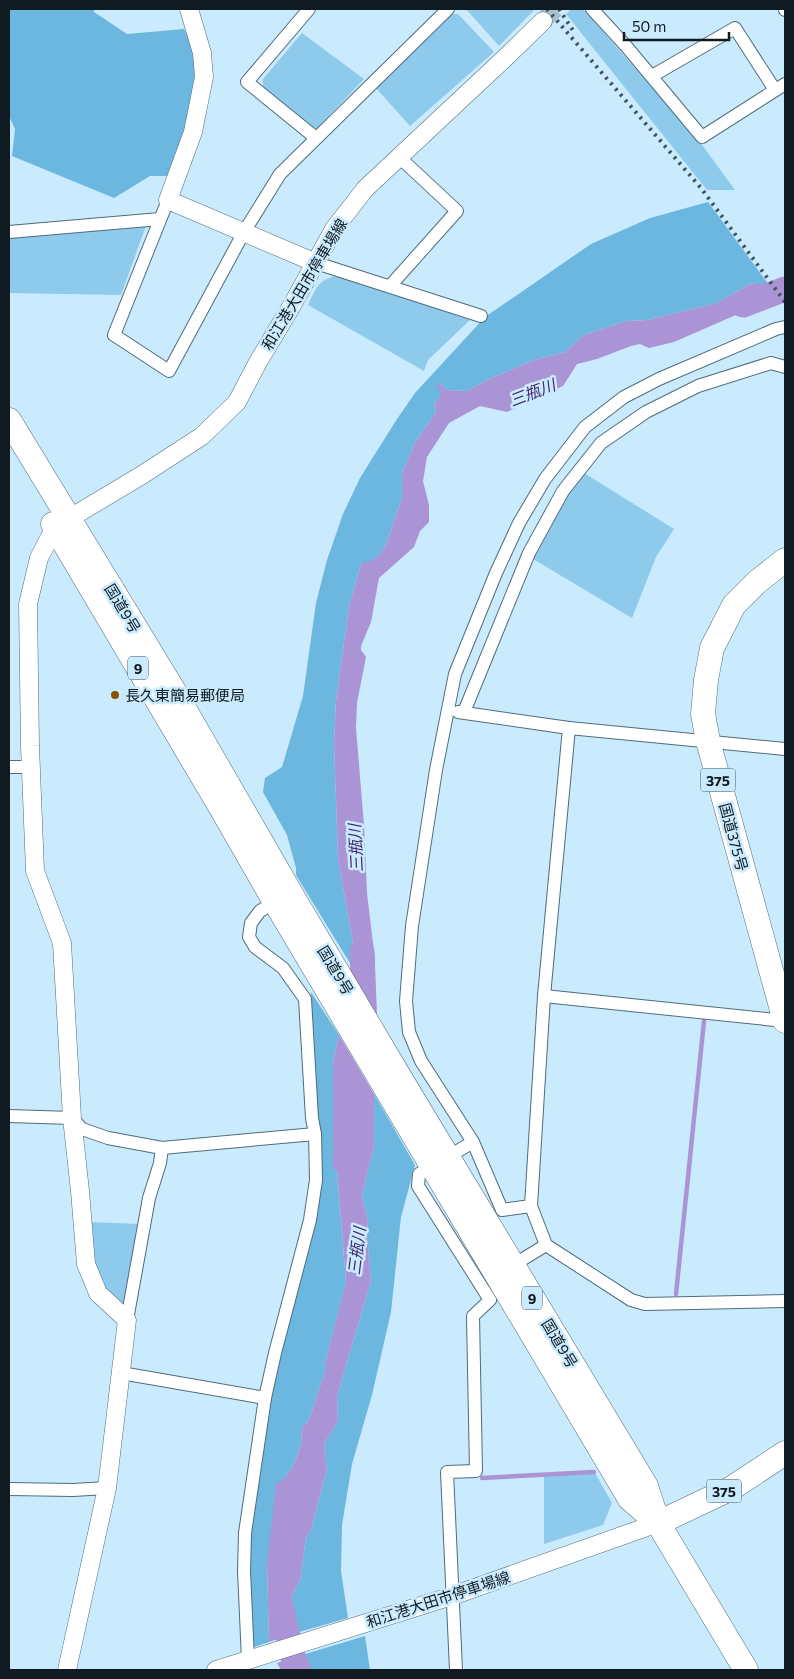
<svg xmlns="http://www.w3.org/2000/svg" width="794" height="1679" viewBox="0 0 794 1679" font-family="Commissioner,'Noto Sans JP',sans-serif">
  <rect width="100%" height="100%" fill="#caeafd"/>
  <g fill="#8dcaec">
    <path d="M466 9H528L534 10 499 46Z"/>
    <path d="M571 9H583L700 142 735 190H707L566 14Z"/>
    <path d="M452 14H458L494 52 410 126 376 88Z"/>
    <path d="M302 33 364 79 317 128H311L263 88V79Z"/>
    <path d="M147 223 121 295 9 293V237Z"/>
    <path d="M339 275 470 320 428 360 424 371 308 305C317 287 317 280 339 275Z"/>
    <path d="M584 473 674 529 656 557 632 618 533 559 566 494Z"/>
    <path d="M91 1222 139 1224 124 1308 104 1288 94 1274Z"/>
    <path d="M595 1473 612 1503 603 1525 544 1544V1476Z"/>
  </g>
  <g fill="#6bb7e0">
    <path d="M9 9H94V12L127 34 184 29 194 50 195 80 187 122 168 176H150L114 198 12 156 15 129 9 116Z"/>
    <path d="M708 202 772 289H766L755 283 748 285 733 294 714 304 647 320 626 321 584 335 565 352 534 360 489 379 467 391 447 390 439 383 441 393 434 406 436 412 416 441 402 473V498L386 545 380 554 370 563 361 564 349 607 336 700 334 741 338 859 356 961V973L296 875V868L287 835 263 792 265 778 282 767 303 696 316 603 327 560 343 514 360 478 397 419 415 393 485 317 591 244 650 218Z"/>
    <path d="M311 992 339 1035 333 1062V1168L337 1170 346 1282 325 1364V1371L309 1420 302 1428 301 1444 295 1462 285 1478 267 1564 269 1642 254 1647 250 1646 248 1584 251 1515 263 1425 312 1227 317 1133Z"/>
    <path d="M374 1094 415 1165 401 1217 391 1312 372 1395 352 1464 342 1525 341 1571 348 1618 299 1632 290 1607 291 1598 300 1580 306 1537 311 1530 327 1469 324 1444 338 1421 337 1396 371 1281 367 1233 368 1222 362 1195 374 1146Z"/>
    <path d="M365 1636 370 1670H311L302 1655Z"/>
  </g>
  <g fill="#aa94d5">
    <path d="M755 283 762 285 767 289H772L777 297 674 342 649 348 640 344 631 346 597 359 577 364 563 386 507 412 480 406 449 423 427 457 423 481 429 505V522L420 531 414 547 379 578 371 622 361 646V650L366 657 357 703 356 728 364 825 367 893 375 960 374 1002 356 973V961L338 859 334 741 336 700 349 607 361 564 366 562H370L380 554 386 545 402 498V473L416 441 436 412 434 406 441 393 436 385 439 383 447 390 467 391 489 379 534 360 565 352 584 335 626 321 647 320 714 304 733 294 748 285Z"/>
    <path d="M339 1035 374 1094V1146L362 1195 368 1222 367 1233 371 1281 337 1396 338 1421 324 1444 327 1469 311 1530 306 1537 300 1580 291 1598 290 1607 299 1632 269 1642 267 1564 276 1484 285 1478 295 1462 301 1444 302 1428 309 1420 325 1371V1364L346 1281 337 1170 333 1169V1062Z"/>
    <path d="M302 1655 311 1670H281L277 1663Z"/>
  </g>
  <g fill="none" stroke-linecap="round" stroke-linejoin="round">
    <g stroke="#aa94d5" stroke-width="4.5">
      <path d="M676 1294 704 1021"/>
      <path d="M482 1478 594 1472"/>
    </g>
    <g stroke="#aa94d5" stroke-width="25">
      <path d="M743 305 785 289"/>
      <path d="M362 952 365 1027"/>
      <path d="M280 1602 293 1657 299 1670"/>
    </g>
    <path stroke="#a5c0d1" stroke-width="18" stroke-dasharray="18 9" stroke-linecap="butt" d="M543 21 555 9"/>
    <defs>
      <g id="street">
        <path d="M309 9 247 82 316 138"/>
        <path d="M592 9 626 46 702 137 785 84"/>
        <path d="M785 9V10"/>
        <path d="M652 76 735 28 775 90"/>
        <path d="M168 200 114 335 169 371 244 232 280 174 448 9"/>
        <path d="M9 232 160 219"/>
        <path d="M316 263 481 316"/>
        <path d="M390 286 457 211 398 156"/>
        <path d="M458 712 569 728"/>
        <path d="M464 712 529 553 563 491 601 443 646 412 698 386 771 363 785 367"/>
        <path d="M785 749 569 728 544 996 531 1206 546 1245 631 1300 645 1304 785 1301"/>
        <path d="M9 767H31"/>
        <path d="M544 996 785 1021"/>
        <path d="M9 1116 72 1118 82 1129 108 1138 162 1148 315 1134 312 1118 305 999 283 968 255 947 249 937 251 923 260 911 275 902"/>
        <path d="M531 1206 502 1210 473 1142 421 1061 409 1032 406 1001 412 926 436 770 455 674 496 573 519 523 545 479 585 427 624 397 659 379 776 329 785 327"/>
        <path d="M510 1267 546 1245"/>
        <path d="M127 1320 149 1198 160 1163 162 1148"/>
        <path d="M121 1373 265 1398"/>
        <path d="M9 1489 73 1490 107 1488"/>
        <path d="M248 1660 244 1571 245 1533 265 1398 275 1353 310 1220 316 1180 315 1134"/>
        <path d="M456 1670 447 1472 476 1471 473 1316 490 1300 418 1186 419 1174 473 1142"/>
      </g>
      <g id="secondary">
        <path d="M189 9 202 53 204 77 193 132 168 200 316 263"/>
        <path d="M67 1670 107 1488 127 1320 98 1293 86 1264 80 1191 72 1118 62 943 35 871 30 746 28 604 39 558 55 527 142 475 202 436 237 402 258 362 291 307 334 229 365 189 506 57 543 21"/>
        <path d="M216 1670 452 1596 658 1523"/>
      </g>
      <g id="highway">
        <path d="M9 420 174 691 297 904 399 1076 646 1486 658 1523 746 1670"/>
        <path d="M53 524 221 808 275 902 630 1499 658 1523"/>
        <path d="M785 560 757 582 734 605 712 648 706 680 703 714 708 741 785 1021"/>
        <path d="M658 1523 732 1488 785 1453"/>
      </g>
    </defs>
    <use href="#street" stroke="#506c7c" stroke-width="14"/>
    <use href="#secondary" stroke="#506c7c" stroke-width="19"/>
    <use href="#highway" stroke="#506c7c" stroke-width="25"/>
    <use href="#street" stroke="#fff" stroke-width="12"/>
    <use href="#secondary" stroke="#fff" stroke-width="18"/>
    <use href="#highway" stroke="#fff" stroke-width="24"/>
    <g stroke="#44545f" stroke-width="4" stroke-dasharray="2.5 5" stroke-linecap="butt">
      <path d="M547 9 701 188 785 302"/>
      <path d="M559 9 574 32"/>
    </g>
  </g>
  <circle fill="#875200" stroke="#caeafd" stroke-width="2" cx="115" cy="695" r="5"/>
  <g text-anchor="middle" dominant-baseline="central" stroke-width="5" stroke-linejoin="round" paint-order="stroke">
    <g fill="#caeafd" stroke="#475863" stroke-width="1">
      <rect x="128" y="656.5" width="20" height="23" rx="4"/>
      <rect x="700.5" y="768.5" width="35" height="23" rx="4"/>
      <rect x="522" y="1286.5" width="20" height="23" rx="4"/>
      <rect x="706.5" y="1479.5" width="35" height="23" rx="4"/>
    </g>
    <g font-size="14" font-weight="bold" fill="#0f1a21">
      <text x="138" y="668">9</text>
      <text x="718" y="780">375</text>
      <text x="532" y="1298">9</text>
      <text x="724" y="1491">375</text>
    </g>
    <g font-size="15" fill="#0f1a21" stroke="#caeafd">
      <text transform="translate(304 284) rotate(-59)">和江港大田市停車場線</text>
      <text transform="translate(123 608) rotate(59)">国道9号</text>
      <text transform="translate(734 837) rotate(75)">国道375号</text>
      <text transform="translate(336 970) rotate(59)">国道9号</text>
      <text transform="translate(560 1343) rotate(59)">国道9号</text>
      <text transform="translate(438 1599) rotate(-18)">和江港大田市停車場線</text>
    </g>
    <g font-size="15" fill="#0f1a21" stroke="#caeafd" text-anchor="start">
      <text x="125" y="695">長久東簡易郵便局</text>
    </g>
    <g font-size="16" font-style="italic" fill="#44236f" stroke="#caeafd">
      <text transform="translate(532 392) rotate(-21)">三瓶川</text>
      <text transform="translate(355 848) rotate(-93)">三瓶川</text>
      <text transform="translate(356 1251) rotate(-83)">三瓶川</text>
    </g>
  </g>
  <rect width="794" height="1679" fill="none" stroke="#0f1a21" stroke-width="20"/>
  <path d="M624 32v8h105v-8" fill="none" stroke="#0f1a21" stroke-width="2.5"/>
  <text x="632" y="32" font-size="15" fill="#0f1a21" stroke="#caeafd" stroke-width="4" paint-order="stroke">50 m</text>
</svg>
